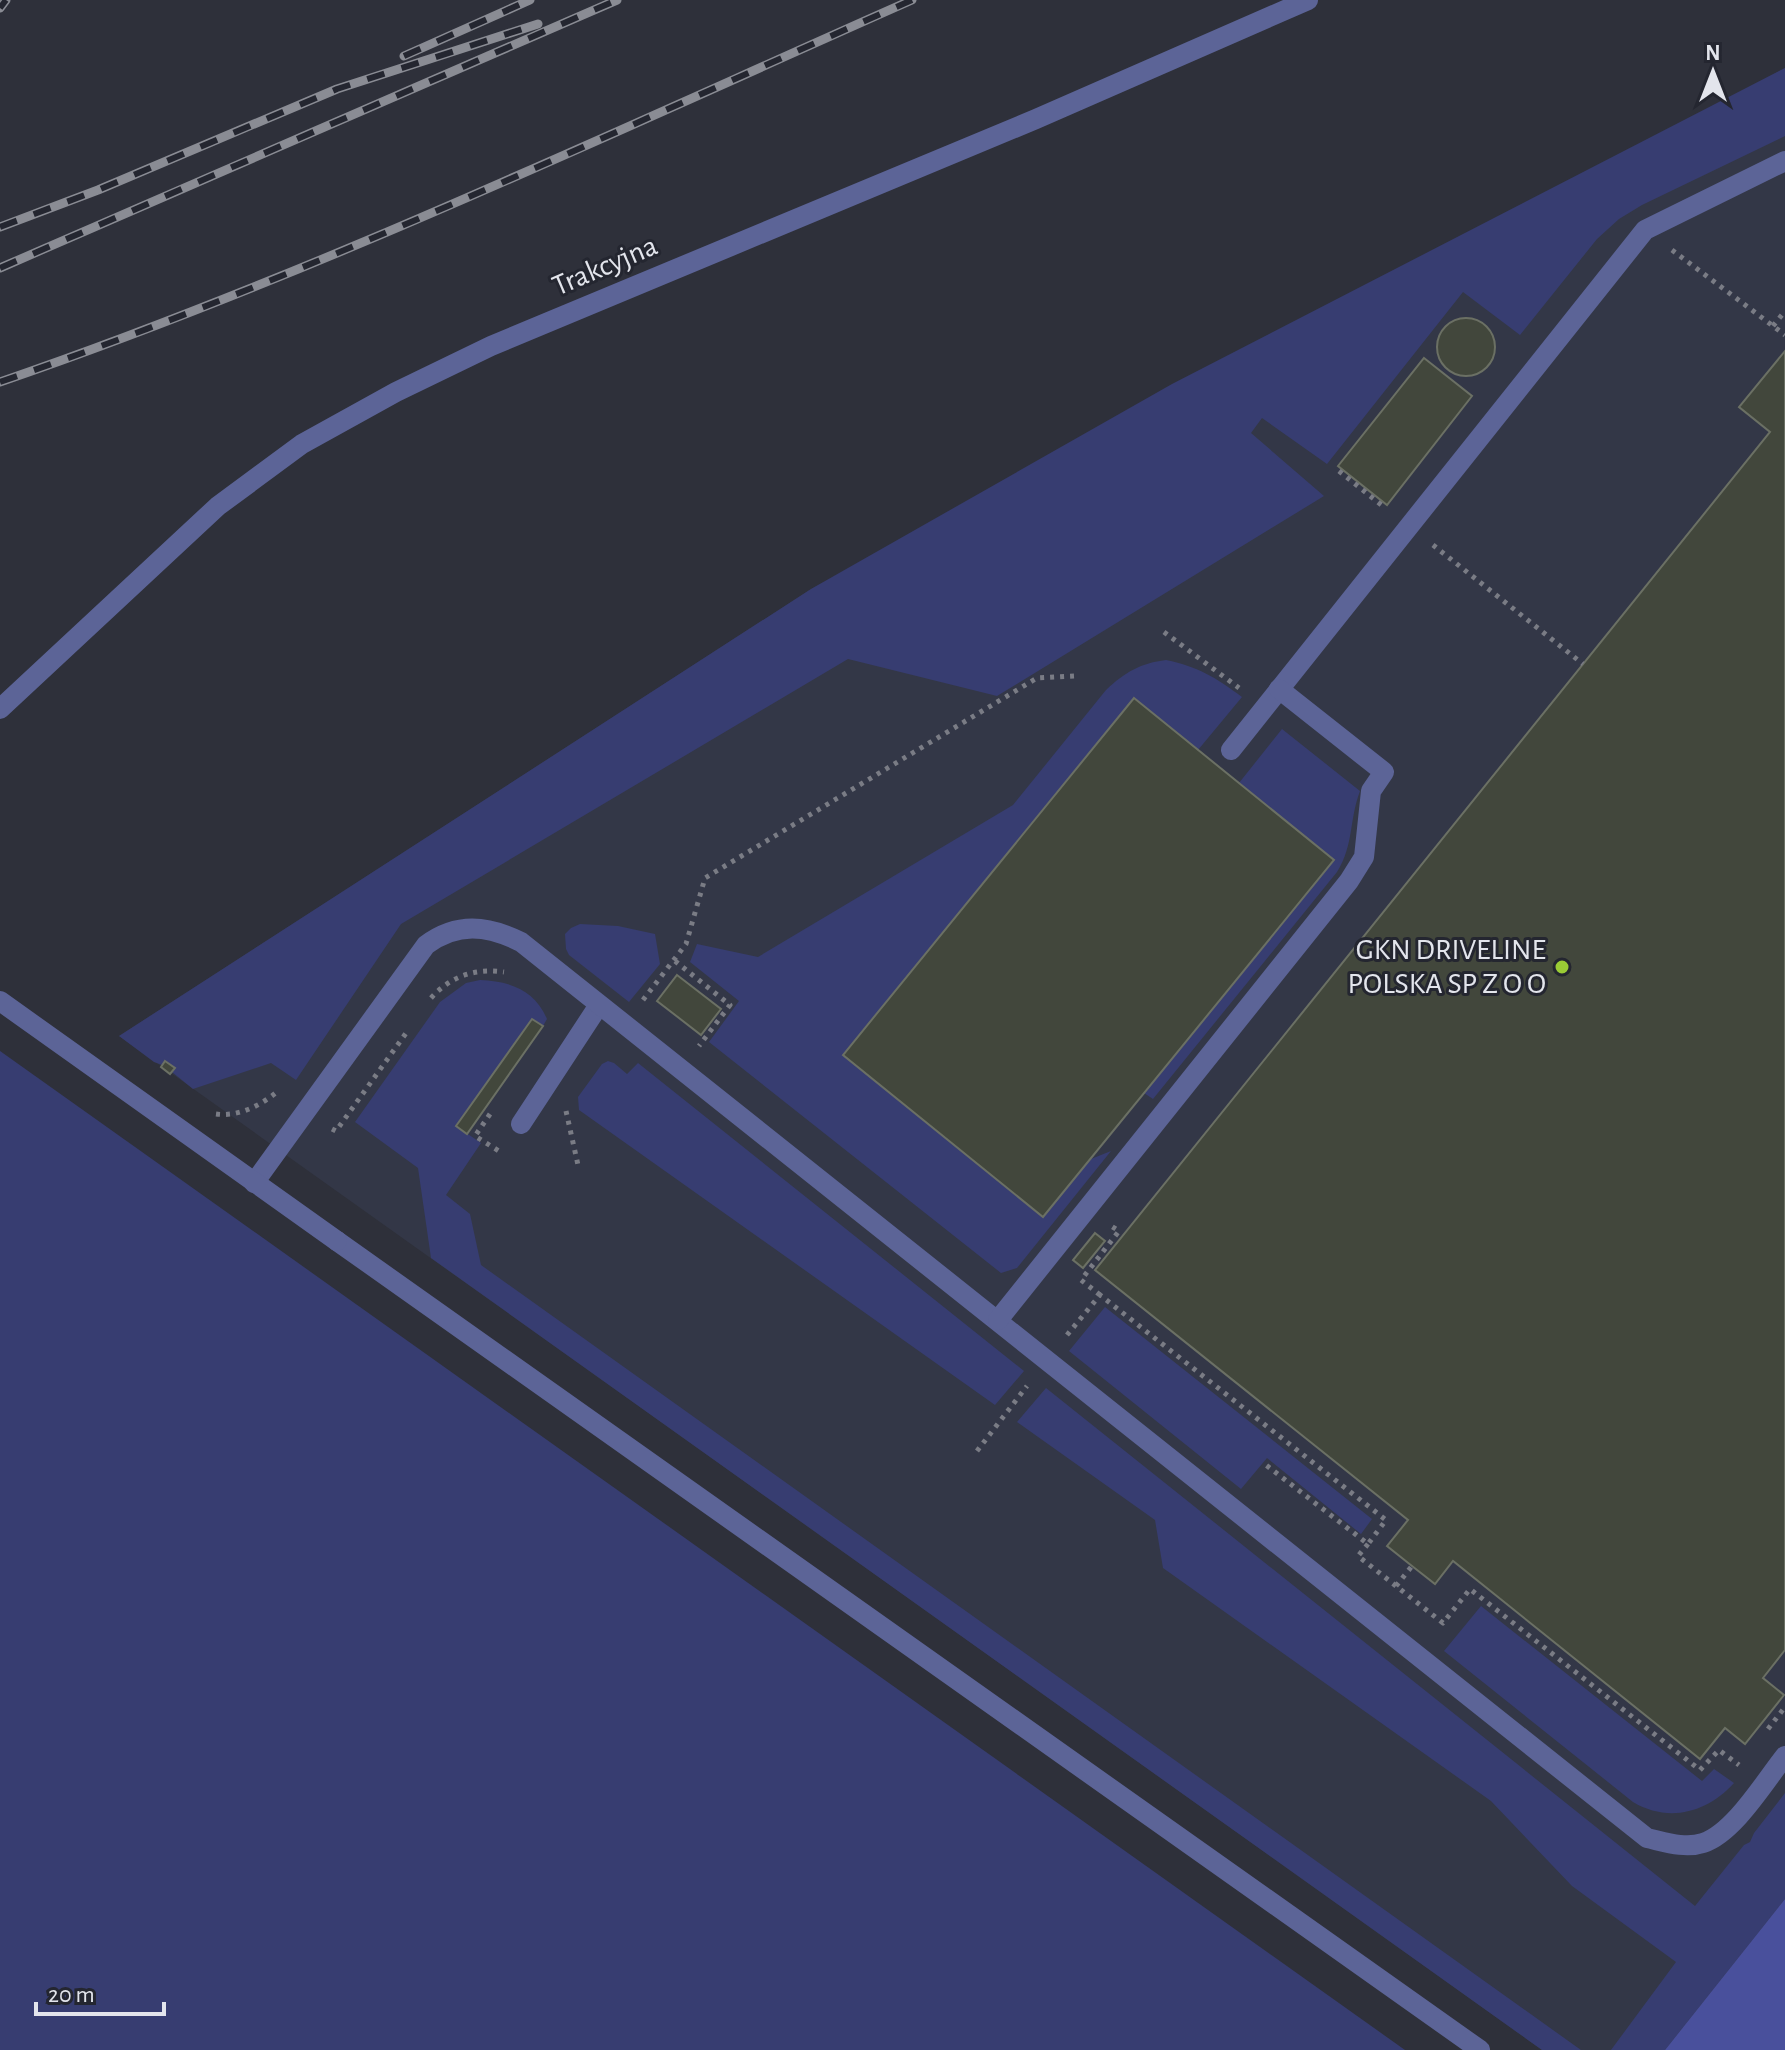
<svg xmlns="http://www.w3.org/2000/svg" width="1785" height="2050" viewBox="0 0 1785 2050" font-family="'Alegreya Sans',sans-serif">
  <rect width="100%" height="100%" fill="#2e303a"/>
  <path fill="#333747" d="M1785 68V2050H1542L119 1036 811 589Z"/>
  <g fill="#373d71">
    <path d="M1785 68V136L1642 205 1619 219 1597 239 1520 335 1463 292 1327 464 1262 418 1251 433 1324 496 997 696 848 659 401 924 296 1080 271 1063 193 1089 172 1072 174 1068 166 1061 162 1065 154 1062 119 1036 811 589 1172 384Z"/>
    <path d="M1166 660C1199 667 1215 677 1242 697L1198 750 1134 698 843 1055 1043 1217 1091 1159 1111 1151 1017 1268 1001 1273 709 1042 739 1001 690 962 697 944 758 957 1013 805 1106 690C1125 672 1141 663 1166 660Z"/>
    <path d="M1282 729 1360 791C1349 820 1354 845 1337 872L1153 1099 1144 1093 1334 860 1239 783Z"/>
    <path d="M580 924 618 926 655 934 660 964 629 1002 569 955 566 949 565 934 571 928Z"/>
    <path d="M480 980C509 981 535 990 547 1019L543 1026 532 1019 456 1126 481 1143 446 1195 470 1214 481 1265 1581 2050H1542L431 1258 418 1168 355 1122 440 1002 466 983Z"/>
    <path d="M0 1051 1405 2050H0Z"/>
    <path d="M608 1061 614 1063 627 1074 638 1063 1024 1371 995 1405 579 1110 578 1097 602 1064Z"/>
    <path d="M1105 1307 1372 1519 1361 1534 1267 1458 1241 1489 1069 1351Z"/>
    <path d="M1046 1388 1695 1906 1744 1845 1750 1842 1754 1833 1785 1793V1899L1665 2050H1611L1676 1962 1572 1886 1491 1801 1163 1568 1155 1520 1017 1422Z"/>
    <path d="M1481 1606 1702 1781 1714 1769 1734 1783C1707 1813 1668 1823 1633 1802L1444 1651Z"/>
  </g>
  <path fill="#49509c" d="M1785 1899V2050H1665Z"/>
  <g fill="#42473c" stroke="#6b7064" stroke-width="2">
    <circle cx="1466" cy="347" r="29"/>
    <path d="M1785 351V1650L1763 1678 1784 1695 1745 1744 1725 1728 1700 1759 1453 1561 1435 1584 1412 1566 1387 1546 1408 1520 1095 1270 1770 432 1739 407Z"/>
    <path d="M1424 358 1472 396 1387 505 1338 466Z"/>
    <path d="M1134 698 1334 860 1043 1217 843 1055Z"/>
    <path d="M677 975 721 1009 701 1035 657 1001Z"/>
    <path d="M532 1019 543 1026 467 1134 456 1126Z"/>
    <path d="M165 1061 175 1068 170 1074 161 1067Z"/>
    <path d="M1095 1233 1105 1241 1083 1268 1073 1260Z"/>
  </g>
  <g fill="none" stroke-linecap="round" stroke-linejoin="round">
    <g stroke="#7a7c85" stroke-width="5" stroke-dasharray="4 6" stroke-linecap="butt">
      <path d="M1672 250 1785 335"/>
      <path d="M1773 326 1785 311"/>
      <path d="M1339 471 1384 507"/>
      <path d="M1433 545 1583 664"/>
      <path d="M1164 632 1239 688"/>
      <path d="M675 961 730 1005 699 1046"/>
      <path d="M431 998C451 976 475 968 504 972"/>
      <path d="M643 1000 686 944 705 878 1037 678 1074 676"/>
      <path d="M566 1111 578 1165"/>
      <path d="M216 1114C239 1117 262 1105 279 1090"/>
      <path d="M490 1114 475 1136 502 1153"/>
      <path d="M332 1129 336 1131 409 1029"/>
      <path d="M1100 1295 1081 1280 1119 1231 1111 1226"/>
      <path d="M1067 1335 1100 1295 1386 1520 1368 1544 1266 1465"/>
      <path d="M977 1451 1027 1386"/>
      <path d="M1368 1544 1358 1556 1443 1623 1470 1589 1700 1770 1719 1750 1739 1765"/>
      <path d="M1396 1586 1412 1566"/>
      <path d="M1768 1729 1785 1707"/>
    </g>
    <g stroke="#5c6497" stroke-width="20">
      <path d="M1231 750 1645 230 1785 161"/>
      <path d="M521 1124 599 1005"/>
      <path d="M254 1183 426 945C457 922 487 925 521 942L1647 1838C1665 1842 1685 1849 1703 1843 1734 1833 1765 1781 1785 1756"/>
      <path d="M337 1241 1480 2050"/>
      <path d="M998 1320 1349 881 1364 857 1371 791 1384 772 1279 689"/>
    </g>
    <g stroke="#5c6497" stroke-width="20">
      <path d="M0 709 218 506 302 444 396 392 491 346 1036 119 1308 0"/>
      <path d="M0 1001 337 1241"/>
    </g>
    <defs>
      <g id="rail">
        <path d="M0 8 6 0"/>
        <path d="M404 56 530 0"/>
        <path d="M0 227 98 190 337 89 538 24"/>
        <path d="M0 268 617 0"/>
        <path d="M0 382C312 275 611 133 912 0"/>
      </g>
    </defs>
    <use href="#rail" stroke="#8a8c94" stroke-width="9"/>
    <use href="#rail" stroke="#242630" stroke-width="6" stroke-dasharray="18" stroke-linecap="butt"/>
  </g>
  <circle fill="#9acb35" stroke="#242630" stroke-width="3" cx="1562" cy="967" r="8"/>
  <g text-anchor="middle" dominant-baseline="central" stroke-width="6" stroke-linejoin="round" paint-order="stroke">
    <g font-size="30" fill="#e3e5ec" stroke="#242630">
      <text transform="translate(605 266) rotate(-23)">Trakcyjna</text>
    </g>
    <g font-size="30" fill="#e3e5ec" stroke="#242630" text-anchor="end">
      <text x="1546" y="950">GKN DRIVELINE<tspan x="1546" dy="34">POLSKA SP Z O O</tspan></text>
    </g>
  </g>
  <g transform="translate(1713 72)" stroke="#242630" stroke-width="6" paint-order="stroke">
  <path d="M0-6L14 30L0 20L-14 30Z" fill="#e3e5ec"/>
  <text y="-12" font-size="22" font-weight="bold" text-anchor="middle" fill="#e3e5ec">N</text>
  </g>
  <path d="M36 2002v12h128v-12" fill="none" stroke="#e3e5ec" stroke-width="4"/>
  <text x="48" y="2002" font-size="24" fill="#e3e5ec" stroke="#242630" stroke-width="6" paint-order="stroke">20 m</text>
</svg>
